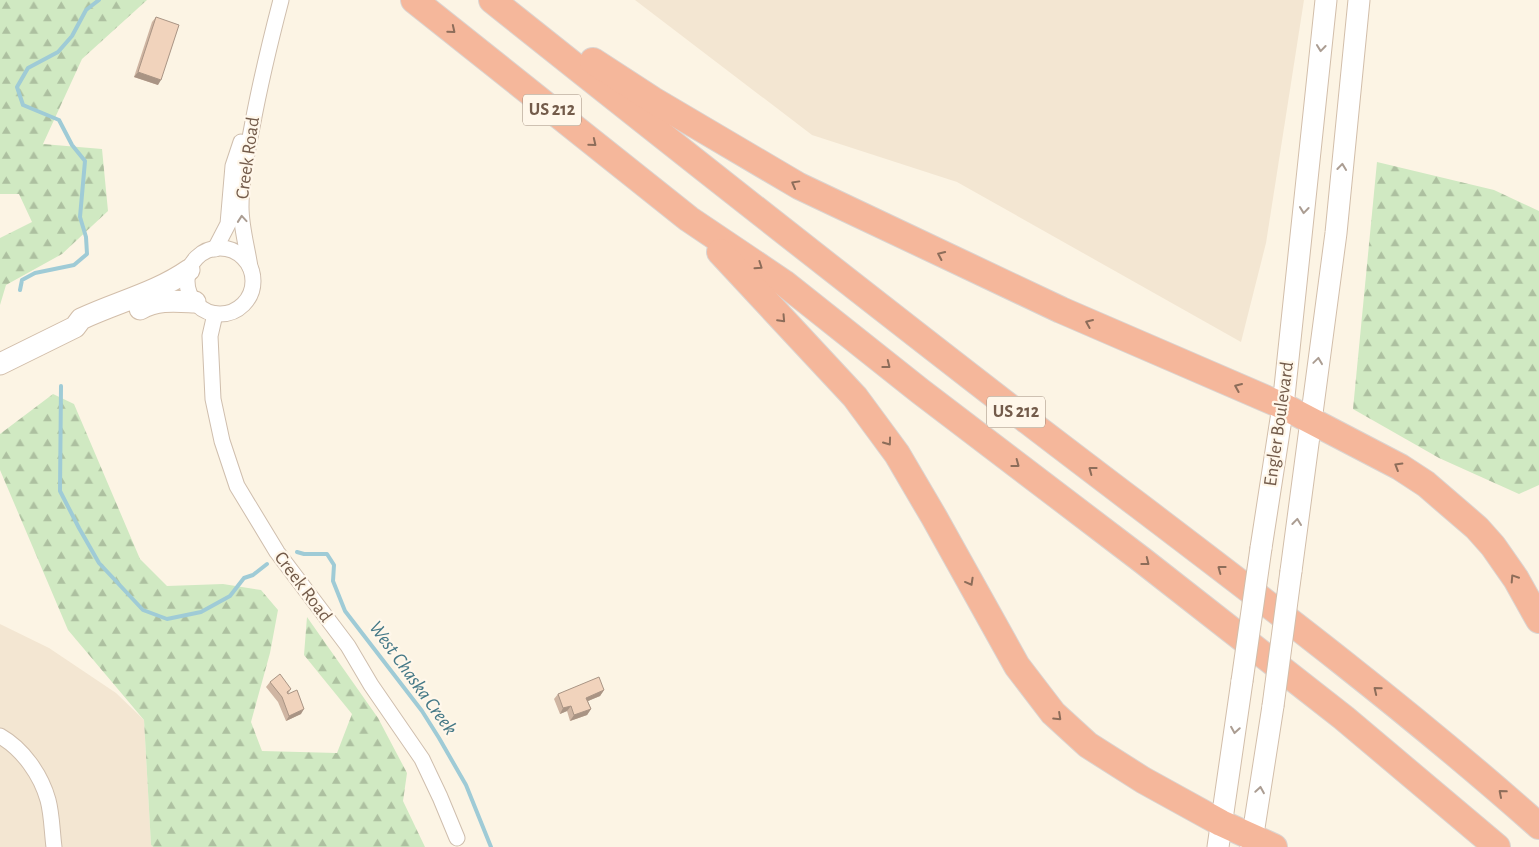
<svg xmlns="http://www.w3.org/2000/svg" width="1539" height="847" viewBox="0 0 1539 847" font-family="'Alegreya Sans',sans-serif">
  <defs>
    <pattern id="forest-firs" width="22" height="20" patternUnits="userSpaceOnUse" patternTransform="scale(1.25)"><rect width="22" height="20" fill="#d0e9c2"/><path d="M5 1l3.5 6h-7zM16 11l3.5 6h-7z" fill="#adc0a0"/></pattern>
  </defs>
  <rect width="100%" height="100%" fill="#fcf4e4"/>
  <g fill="#f3e6d2">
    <path d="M635 0H1304L1266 243 1241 342 957 182 812 135Z"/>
    <path d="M0 624 49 648 116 693 144 720 151 845 153 847H0Z"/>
  </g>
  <g fill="url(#forest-firs)">
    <path d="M0 0H147L82 59 43 144 102 149 108 211 62 254 6 285 0 305V238L32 222 19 194H0Z"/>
    <path d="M1377 162 1494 190 1539 211V485L1519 494 1439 458 1353 409Z"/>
    <path d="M53 394 74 404 140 559 167 586 223 584 261 590 278 610 270 653 251 722 262 751 337 753 352 714 304 655 307 617 378 718 407 773 403 801 425 847H153L151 845 144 720 68 630 0 470V434Z"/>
  </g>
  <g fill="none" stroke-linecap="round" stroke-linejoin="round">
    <g stroke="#9fcbd6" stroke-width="4">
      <path d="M20 290 22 280 35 273 74 265 87 254 86 237 80 217 85 161 72 145 59 120 23 105 17 87 28 68 58 52 72 36 86 10 99 0"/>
      <path d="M61 386 60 491 79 528 99 563 143 610 167 619 201 612 230 596 244 578 253 575 267 564"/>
      <path d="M297 552 304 554H327L334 565 333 581 345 611 422 711 439 738 466 785 491 847"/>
    </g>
    <defs>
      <g id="street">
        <circle cx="220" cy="281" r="33"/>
        <path d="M215 249 228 224 233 166 241 142"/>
        <path d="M250 267C247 247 241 227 241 207 241 180 247 154 252 127 260 84 270 42 281 0"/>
        <path d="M215 314 210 336 213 399 222 441 237 486 277 552 348 646 371 685 422 759 440 797 457 838"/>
        <path d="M0 736C23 749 41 775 48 800 52 815 52 832 54 847"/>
      </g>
      <g id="secondary">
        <path d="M140 309C158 299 174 301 195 302"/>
        <path d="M0 364 75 327 81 319C117 302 156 293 189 270"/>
        <path d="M1261 548 1283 406 1326 0"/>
        <path d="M1291 571 1336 233 1359 0"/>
        <path d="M1218 847 1242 681"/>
        <path d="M1251 847 1273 706"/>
      </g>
      <g id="highway">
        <path d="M414 0 689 219 784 283 920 391 1142 560 1344 718 1497 847"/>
        <path d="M492 0C670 142 849 283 1029 422 1201 554 1377 682 1539 826"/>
        <path d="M593 61 653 100 799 186 1061 310 1283 406 1400 467 1426 484 1477 528 1493 546 1516 579 1539 620"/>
        <path d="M720 252 855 397 897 454 934 517 1017 666 1053 713 1088 745 1143 780 1221 823 1274 847"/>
      </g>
    </defs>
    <use href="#street" stroke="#cfbead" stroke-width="17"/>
    <use href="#secondary" stroke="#d2beaa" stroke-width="23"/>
    <use href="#highway" stroke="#dbd4d0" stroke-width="28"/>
    <use href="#street" stroke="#fff" stroke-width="15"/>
    <use href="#secondary" stroke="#fff" stroke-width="21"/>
    <use href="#highway" stroke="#f5b79b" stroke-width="26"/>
    <defs>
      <g id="secondary-bridge">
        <path d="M1242 681 1261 548"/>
        <path d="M1273 706 1291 571"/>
      </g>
    </defs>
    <use href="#secondary-bridge" stroke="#d2beaa" stroke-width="23" stroke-linecap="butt"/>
    <use href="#secondary-bridge" stroke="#fff" stroke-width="21"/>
  </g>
  <g fill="#cfb5a2">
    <path d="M156 17 158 85 134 77 152 22Z"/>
    <path d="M270 682 291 689 288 694 301 714 286 721 278 702 266 687Z"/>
    <path d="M604 690 600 696 588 701 591 709 587 715 570 721 567 711 560 714 554 699 558 694Z"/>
  </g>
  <g fill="#a99484">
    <path d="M138 72 161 80 158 85 134 77Z"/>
    <path d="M604 690 600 696 583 703 586 698Z"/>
    <path d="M571 706 567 711 560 714 563 708Z"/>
    <path d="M304 709 301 714 286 721 289 716Z"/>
    <path d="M591 709 587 715 570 721 574 715Z"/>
  </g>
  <g fill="#f1d3bc" stroke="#a99484">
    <path d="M156 17 179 25 161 80 138 72Z"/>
    <path d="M280 674 291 689 287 692 288 694 297 690 304 709 289 716 282 697 270 682Z"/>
    <path d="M599 677 604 690 586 698 591 709 574 715 571 706 563 708 558 694Z"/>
  </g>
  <defs><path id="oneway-chevron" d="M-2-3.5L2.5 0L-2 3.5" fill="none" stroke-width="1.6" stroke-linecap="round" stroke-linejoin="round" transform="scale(1.25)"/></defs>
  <g stroke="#8d6d5a">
    <use href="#oneway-chevron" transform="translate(452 30) rotate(39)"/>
    <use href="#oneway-chevron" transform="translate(593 143) rotate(39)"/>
    <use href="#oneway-chevron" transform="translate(795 184) rotate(-151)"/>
    <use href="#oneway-chevron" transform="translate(941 255) rotate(-155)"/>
    <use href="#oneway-chevron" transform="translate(759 266) rotate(34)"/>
    <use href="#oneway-chevron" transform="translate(782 319) rotate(47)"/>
    <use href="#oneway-chevron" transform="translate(1089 323) rotate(-157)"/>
    <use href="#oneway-chevron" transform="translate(887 365) rotate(38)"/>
    <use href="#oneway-chevron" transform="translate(1238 387) rotate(-157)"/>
    <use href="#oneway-chevron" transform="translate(888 442) rotate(54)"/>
    <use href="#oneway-chevron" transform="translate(1016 464) rotate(37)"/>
    <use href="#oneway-chevron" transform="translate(1398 466) rotate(-149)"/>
    <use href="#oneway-chevron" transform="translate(1092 470) rotate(-143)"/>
    <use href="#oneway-chevron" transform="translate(1146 562) rotate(38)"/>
    <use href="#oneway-chevron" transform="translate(1221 569) rotate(-143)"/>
    <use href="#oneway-chevron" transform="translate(1514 578) rotate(-123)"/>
    <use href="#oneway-chevron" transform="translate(970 582) rotate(61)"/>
    <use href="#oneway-chevron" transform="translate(1377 690) rotate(-141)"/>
    <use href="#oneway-chevron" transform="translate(1058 717) rotate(43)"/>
    <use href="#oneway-chevron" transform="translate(1502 793) rotate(-139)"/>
  </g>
  <g stroke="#ab9d92">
    <use href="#oneway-chevron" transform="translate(1321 48) rotate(96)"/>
    <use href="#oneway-chevron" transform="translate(1342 167) rotate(-84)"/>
    <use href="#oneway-chevron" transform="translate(1304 210) rotate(96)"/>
    <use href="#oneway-chevron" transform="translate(242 219) rotate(-95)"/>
    <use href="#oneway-chevron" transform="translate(1318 361) rotate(-82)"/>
    <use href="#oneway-chevron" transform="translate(1297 522) rotate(-83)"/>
    <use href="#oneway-chevron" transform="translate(1235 730) rotate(99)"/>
    <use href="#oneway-chevron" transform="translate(1260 790) rotate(-81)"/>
  </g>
  <g text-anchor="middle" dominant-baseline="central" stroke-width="4.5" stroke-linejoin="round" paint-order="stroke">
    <g fill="#fff7ea" stroke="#9d8a7a" stroke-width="1">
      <rect x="523" y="94.5" width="58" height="31" rx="4"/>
      <rect x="987" y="396.5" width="58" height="31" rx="4"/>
    </g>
    <g font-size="18" font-weight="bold" fill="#735b4a">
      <text x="552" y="110">US 212</text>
      <text x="1016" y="412">US 212</text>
    </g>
    <g font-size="19" fill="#735b4a" stroke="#fff7ea">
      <text transform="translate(248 158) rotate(-82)">Creek Road</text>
      <text transform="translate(1279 424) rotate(-82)">Engler Boulevard</text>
      <text transform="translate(303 587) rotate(53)">Creek Road</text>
    </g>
    <g font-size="20" font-style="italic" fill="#447886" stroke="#fff7ea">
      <text transform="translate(413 678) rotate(54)">West Chaska Creek</text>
    </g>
  </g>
</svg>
